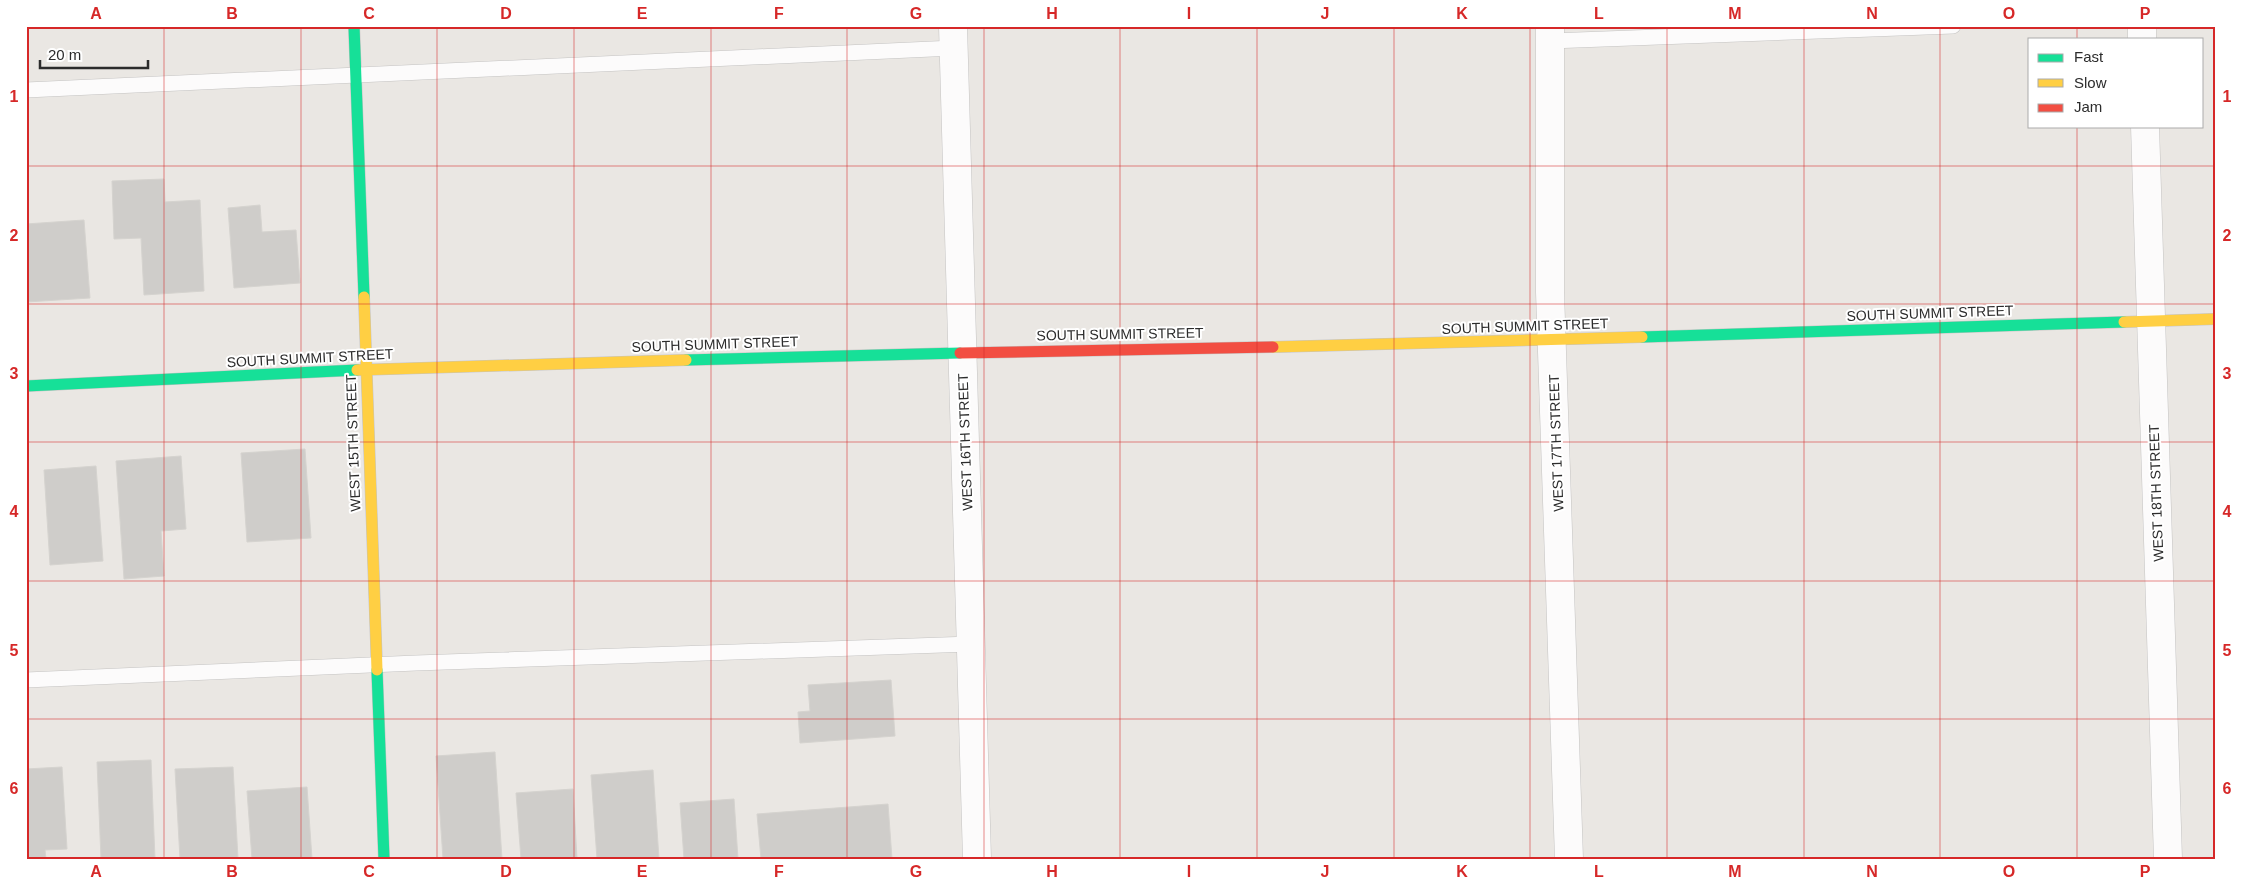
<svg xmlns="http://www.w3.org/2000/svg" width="2241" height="885" viewBox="0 0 2241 885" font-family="Helvetica,sans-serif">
  <rect width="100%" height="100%" fill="#eae7e3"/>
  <g fill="#cfcdca" stroke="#d5d3cf">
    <path d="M164 179 165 202 200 200 204 291 144 295 141 238 114 239 112 181Z"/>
    <path d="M260 205 262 232 296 230 300 283 234 288 228 208Z"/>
    <path d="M84 220 90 298 26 302V224Z"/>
    <path d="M305 449 311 538 247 542 241 453Z"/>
    <path d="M181 456 186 529 161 531 164 576 124 579 116 461Z"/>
    <path d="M96 466 103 561 50 565 44 470Z"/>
    <path d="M891 680 895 736 800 743 798 712 810 711 808 685Z"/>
    <path d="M495 752 502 859H443L436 756Z"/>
    <path d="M151 760 155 859H101L97 762Z"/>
    <path d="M62 767 67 849 45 850 46 859H26V769Z"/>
    <path d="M233 767 238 859H180L175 769Z"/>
    <path d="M653 770 659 859H597L591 775Z"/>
    <path d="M307 787 312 859H252L247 791Z"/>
    <path d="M573 789 577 859H521L516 793Z"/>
    <path d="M734 799 738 859H684L680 803Z"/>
    <path d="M888 804 892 859H761L757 814Z"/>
  </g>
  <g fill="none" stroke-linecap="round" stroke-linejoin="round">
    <defs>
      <g id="lane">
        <path d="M1550 41 1953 26"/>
        <path d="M26 90 954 48"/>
        <path d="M26 680 416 663 971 644"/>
      </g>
      <g id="street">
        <path d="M953 26 977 859"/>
        <path d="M1550 26V292L1569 859"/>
        <path d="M2142 26V39"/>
        <path d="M2145 126 2168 859"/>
      </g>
      <g id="fast">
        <path d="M354 26 364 297"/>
        <path d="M1642 337 2124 322"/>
        <path d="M686 360 960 353"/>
        <path d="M26 386 357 370"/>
        <path d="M377 670 384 859"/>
      </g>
      <g id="slow">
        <path d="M364 297 377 670"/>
        <path d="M2124 322 2215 319"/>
        <path d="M1273 347 1642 337"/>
        <path d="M357 370 686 360"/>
      </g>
      <path id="jam" d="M960 353 1273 347"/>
    </defs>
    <use href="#lane" stroke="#c4c3c2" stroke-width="16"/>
    <use href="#street" stroke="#c4c3c2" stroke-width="29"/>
    <use href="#fast" stroke="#c4c3c2" stroke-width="12"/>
    <use href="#slow" stroke="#c4c3c2" stroke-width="12"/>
    <use href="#jam" stroke="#c4c3c2" stroke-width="12"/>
    <use href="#lane" stroke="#fcfbfb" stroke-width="15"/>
    <use href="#street" stroke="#fcfbfb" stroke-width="28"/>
    <use href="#fast" stroke="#16e098" stroke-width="11"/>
    <use href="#slow" stroke="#ffcf43" stroke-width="11"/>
    <use href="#jam" stroke="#f24e42" stroke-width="11"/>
  </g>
  <path fill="none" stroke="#d62828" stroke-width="1" stroke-opacity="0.55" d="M164 26V859M301 26V859M437 26V859M574 26V859M711 26V859M847 26V859M984 26V859M1120 26V859M1257 26V859M1394 26V859M1530 26V859M1667 26V859M1804 26V859M1940 26V859M2077 26V39M2077 126V859M26 166H2215M26 304H2215M26 442H2215M26 581H2215M26 719H2215"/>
  <g text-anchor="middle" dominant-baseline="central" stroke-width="4" stroke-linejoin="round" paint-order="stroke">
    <g font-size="14" fill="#2c2c2c" stroke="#fff">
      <text transform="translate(1930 313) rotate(-2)">SOUTH SUMMIT STREET</text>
      <text transform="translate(1525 326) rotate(-2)">SOUTH SUMMIT STREET</text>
      <text transform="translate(1120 334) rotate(-1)">SOUTH SUMMIT STREET</text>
      <text transform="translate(715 344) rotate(-2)">SOUTH SUMMIT STREET</text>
      <text transform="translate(310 358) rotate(-3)">SOUTH SUMMIT STREET</text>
      <text transform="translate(965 442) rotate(-92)">WEST 16TH STREET</text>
      <text transform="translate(353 443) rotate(-92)">WEST 15TH STREET</text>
      <text transform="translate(1556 443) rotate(-92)">WEST 17TH STREET</text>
      <text transform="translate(2156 493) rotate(-92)">WEST 18TH STREET</text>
    </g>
  </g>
  <rect width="2241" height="885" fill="none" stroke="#ffffff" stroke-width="55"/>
  <rect x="2028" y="38" width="175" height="90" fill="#ffffff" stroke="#ababab"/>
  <rect x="2038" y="54" width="25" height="8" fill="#16e098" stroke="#ababab"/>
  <text x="2074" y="62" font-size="15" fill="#2c2c2c">Fast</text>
  <rect x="2038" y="79" width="25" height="8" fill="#ffcf43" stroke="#ababab"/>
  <text x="2074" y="88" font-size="15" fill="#2c2c2c">Slow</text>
  <rect x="2038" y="104" width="25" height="8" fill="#f24e42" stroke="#ababab"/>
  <text x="2074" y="112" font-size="15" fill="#2c2c2c">Jam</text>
  <path d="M40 60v8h108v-8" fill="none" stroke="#2c2c2c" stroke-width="2.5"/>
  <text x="48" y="60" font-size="15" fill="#2c2c2c" stroke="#ffffff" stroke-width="4" paint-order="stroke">20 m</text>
  <rect x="28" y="28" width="2186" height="830" fill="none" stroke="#d62828" stroke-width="2"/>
  <g font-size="16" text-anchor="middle" font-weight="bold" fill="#d62828">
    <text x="96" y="19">A</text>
    <text x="232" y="19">B</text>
    <text x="369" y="19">C</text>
    <text x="506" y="19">D</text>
    <text x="642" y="19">E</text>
    <text x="779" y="19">F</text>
    <text x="916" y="19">G</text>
    <text x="1052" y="19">H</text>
    <text x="1189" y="19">I</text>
    <text x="1325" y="19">J</text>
    <text x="1462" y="19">K</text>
    <text x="1599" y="19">L</text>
    <text x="1735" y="19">M</text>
    <text x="1872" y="19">N</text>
    <text x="2009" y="19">O</text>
    <text x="2145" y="19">P</text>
    <text x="14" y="102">1</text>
    <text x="2227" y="102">1</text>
    <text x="14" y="241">2</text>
    <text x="2227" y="241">2</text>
    <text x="14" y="379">3</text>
    <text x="2227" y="379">3</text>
    <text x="14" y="517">4</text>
    <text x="2227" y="517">4</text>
    <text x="14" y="656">5</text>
    <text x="2227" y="656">5</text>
    <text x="14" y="794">6</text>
    <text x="2227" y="794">6</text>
    <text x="96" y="877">A</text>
    <text x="232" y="877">B</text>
    <text x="369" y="877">C</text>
    <text x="506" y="877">D</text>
    <text x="642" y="877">E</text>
    <text x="779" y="877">F</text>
    <text x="916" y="877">G</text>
    <text x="1052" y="877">H</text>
    <text x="1189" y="877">I</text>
    <text x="1325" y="877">J</text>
    <text x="1462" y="877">K</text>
    <text x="1599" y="877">L</text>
    <text x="1735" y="877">M</text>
    <text x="1872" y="877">N</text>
    <text x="2009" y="877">O</text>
    <text x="2145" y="877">P</text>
  </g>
</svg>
